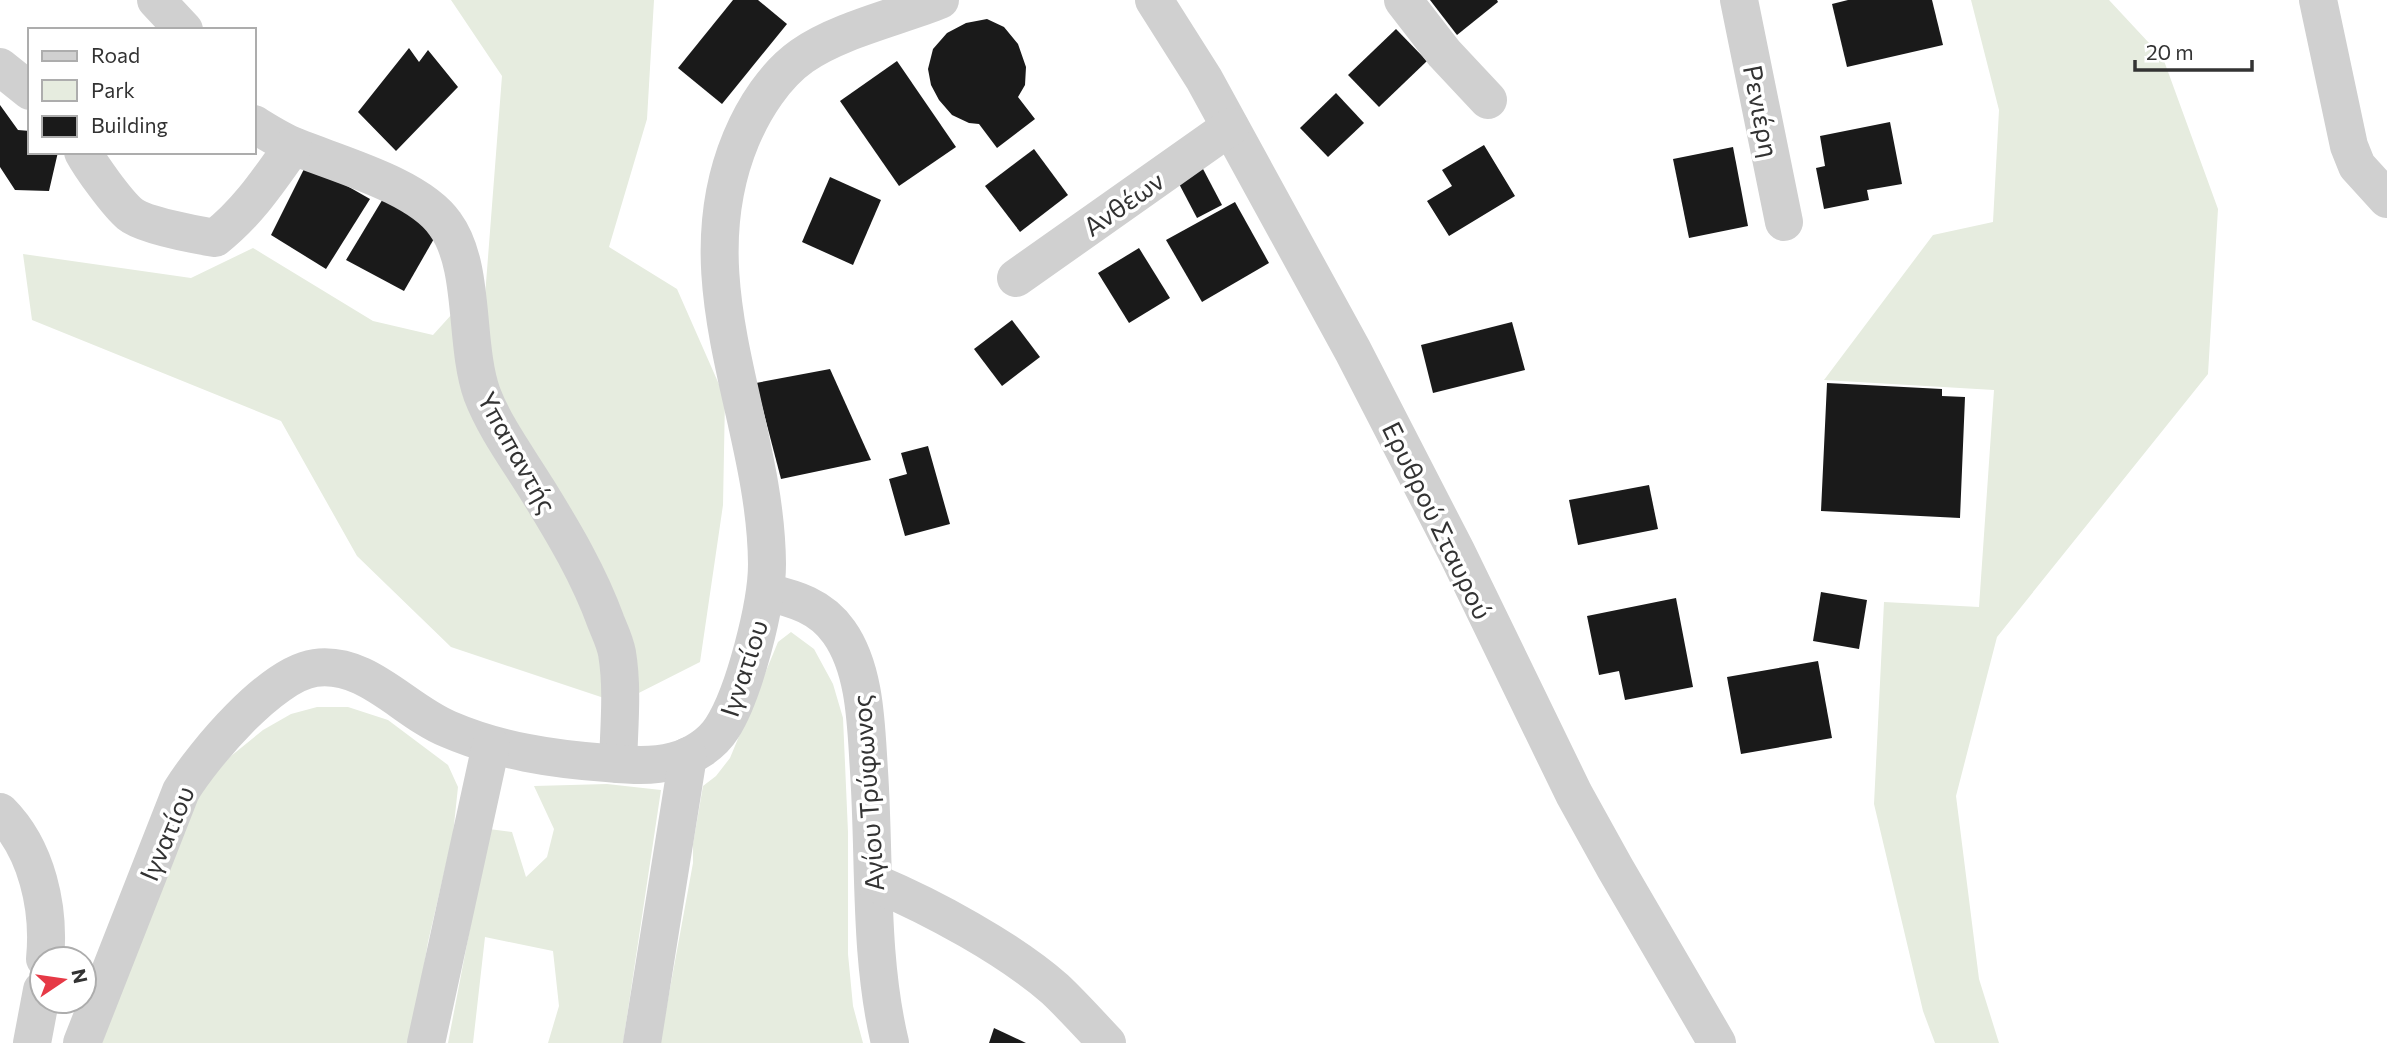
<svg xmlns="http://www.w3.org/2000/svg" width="2387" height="1043" viewBox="0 0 2387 1043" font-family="Commissioner,sans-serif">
  <rect width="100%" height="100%" fill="#fff"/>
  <g fill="#e6ecdf">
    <path d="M451 0H654L647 119 609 247 677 289 725 398 723 505 700 662 619 703 451 647 357 556 281 421 32 320 23 254 191 278 253 248 373 321 433 335 452 314 484 309 502 76Z"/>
    <path d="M1971 0H2109L2163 58 2218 209 2208 374 1997 637 1956 796 1979 979 1999 1043H1935L1923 1011 1874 804 1884 602 1979 607 1994 390 1824 380 1933 235 1993 222 1999 110Z"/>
    <path d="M791 632 814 649 833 684 843 718 848 832V954L853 1006 863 1043H660L693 863V844L703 786 716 776 730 758 778 642Z"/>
    <path d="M317 707H348L388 720 448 765 458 787 453 834 428 942 411 1043H102L158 894 187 805 231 756 263 730 291 714Z"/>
    <path d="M607 784 661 790 623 1043H548L559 1006 553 951 485 937 473 1043H448L489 829 512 832 526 877 547 857 554 829 534 786Z"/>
  </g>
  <g fill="#1a1a1a">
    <path d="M733 0H758L787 24 722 104 678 68Z"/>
    <path d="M1430 0H1497L1498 2 1457 35Z"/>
    <path d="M1848 0H1932L1943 45 1847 67 1832 4Z"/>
    <path d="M987 19 1004 27 1018 44 1026 67 1025 85 1018 97 1035 119 997 148 979 124 969 123 952 115 939 100 931 85 928 69 933 49 947 33 966 23Z"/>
    <path d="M1396 29 1427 61 1379 107 1348 75Z"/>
    <path d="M409 48 419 62 428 50 458 87 396 151 358 112Z"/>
    <path d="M897 61 956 147 899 186 840 101Z"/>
    <path d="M1336 93 1364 123 1328 157 1300 128Z"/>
    <path d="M0 105 18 130 30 131V152H58L49 191 15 190 0 167Z"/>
    <path d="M1890 122 1902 184 1867 190 1869 200 1824 209 1816 168 1825 166 1820 136Z"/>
    <path d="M1484 145 1515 196 1449 236 1427 201 1452 186 1442 170Z"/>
    <path d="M1733 147 1748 226 1689 238 1673 159Z"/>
    <path d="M1034 149 1068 195 1020 232 985 186Z"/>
    <path d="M307 163 370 199 326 269 271 235Z"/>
    <path d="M1202 167 1222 205 1197 218 1177 180Z"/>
    <path d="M830 177 881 200 853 265 802 242Z"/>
    <path d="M384 197 439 230 404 291 346 260Z"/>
    <path d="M1235 202 1269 263 1202 302 1166 240Z"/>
    <path d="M1139 248 1170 298 1129 323 1098 273Z"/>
    <path d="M1012 320 1040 357 1002 386 974 349Z"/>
    <path d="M1512 322 1525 370 1433 393 1421 345Z"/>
    <path d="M830 369 871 460 781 479 756 383Z"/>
    <path d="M1827 383 1942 389V396L1965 397 1960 518 1821 511Z"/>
    <path d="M928 446 950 524 905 536 889 479 907 474 901 453Z"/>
    <path d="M1649 485 1658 529 1578 545 1569 500Z"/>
    <path d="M1821 592 1867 600 1859 649 1813 641Z"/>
    <path d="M1676 598 1693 687 1625 700 1619 671 1599 675 1587 616Z"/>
    <path d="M1818 661 1832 738 1741 754 1727 677Z"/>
    <path d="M994 1028 1026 1043H989Z"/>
  </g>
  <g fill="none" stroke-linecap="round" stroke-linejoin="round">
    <g stroke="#d0d0d0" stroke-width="38">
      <path d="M156 0 184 30"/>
      <path d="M1154 0 1204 79 1353 351 1457 553 1574 794 1615 868 1717 1043"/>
      <path d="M1403 0 1444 53 1488 100"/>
      <path d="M1739 0 1784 222"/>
      <path d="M2318 0 2349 146 2357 166 2387 199"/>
      <path d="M0 67 30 91"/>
      <path d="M254 124C267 132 281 141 296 147 338 164 419 186 445 224 476 266 464 343 482 394 495 428 519 460 538 491 564 533 589 575 606 622 610 632 615 642 617 653 623 689 619 727 618 764"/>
      <path d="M83 152C91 167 117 203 130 214 143 225 197 235 215 238 248 212 269 180 293 146"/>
      <path d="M1016 278 1230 127"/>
      <path d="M766 592C795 599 821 606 839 632 866 670 866 727 869 771 875 862 869 955 890 1043"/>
      <path d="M0 812C37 849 50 908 45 959"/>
      <path d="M875 883C932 907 1008 948 1055 989 1073 1006 1090 1025 1107 1043"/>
      <path d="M32 1043 42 990"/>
      <path d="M82 1043 181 791C204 754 271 674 315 668 367 661 404 711 448 729 499 751 552 759 607 763 629 765 652 767 674 761 692 757 712 744 722 728 744 694 767 605 767 564 766 419 681 283 741 139 754 108 775 75 802 56 839 30 898 17 940 0"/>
      <path d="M426 1043 491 745"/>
      <path d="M642 1043 688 756"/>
    </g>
  </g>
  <g text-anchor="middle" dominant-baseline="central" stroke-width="7" stroke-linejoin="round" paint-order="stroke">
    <g font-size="26" fill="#333" stroke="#fff">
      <text transform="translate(1762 111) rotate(79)">Ρενιέρη</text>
      <text transform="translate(1123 203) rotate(-35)">Ανθέων</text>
      <text transform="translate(518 452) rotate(61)">Υπαπαντής</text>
      <text transform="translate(1438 520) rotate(64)">Ερυθρού Σταυρού</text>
      <text transform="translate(743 668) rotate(-72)">Ιγνατίου</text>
      <text transform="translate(867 793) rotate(-94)">Αγίου Τρύφωνος</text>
      <text transform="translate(166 833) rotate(-67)">Ιγνατίου</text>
    </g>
  </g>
  <rect x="28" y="28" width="228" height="126" fill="#ffffff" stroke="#adadad" stroke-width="2"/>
  <rect x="42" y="51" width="35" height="10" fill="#d0d0d0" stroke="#adadad" stroke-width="2"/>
  <text x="91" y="63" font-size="21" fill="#333333">Road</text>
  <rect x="42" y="80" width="35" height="21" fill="#e6ecdf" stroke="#adadad" stroke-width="2"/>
  <text x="91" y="98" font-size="21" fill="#333333">Park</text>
  <rect x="42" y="116" width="35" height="21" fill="#1a1a1a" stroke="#adadad" stroke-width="2"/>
  <text x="91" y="133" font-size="21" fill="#333333">Building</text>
  <g transform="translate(63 980) rotate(77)"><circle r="33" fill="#ffffff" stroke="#adadad" stroke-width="2"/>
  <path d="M0-5L12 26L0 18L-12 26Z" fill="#e63946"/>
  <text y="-10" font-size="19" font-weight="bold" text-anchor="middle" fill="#333333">N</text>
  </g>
  <path d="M2135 60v10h117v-10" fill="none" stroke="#333333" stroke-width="3.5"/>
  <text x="2146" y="60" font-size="21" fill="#333333" stroke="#ffffff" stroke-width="5" paint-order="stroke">20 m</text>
</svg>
